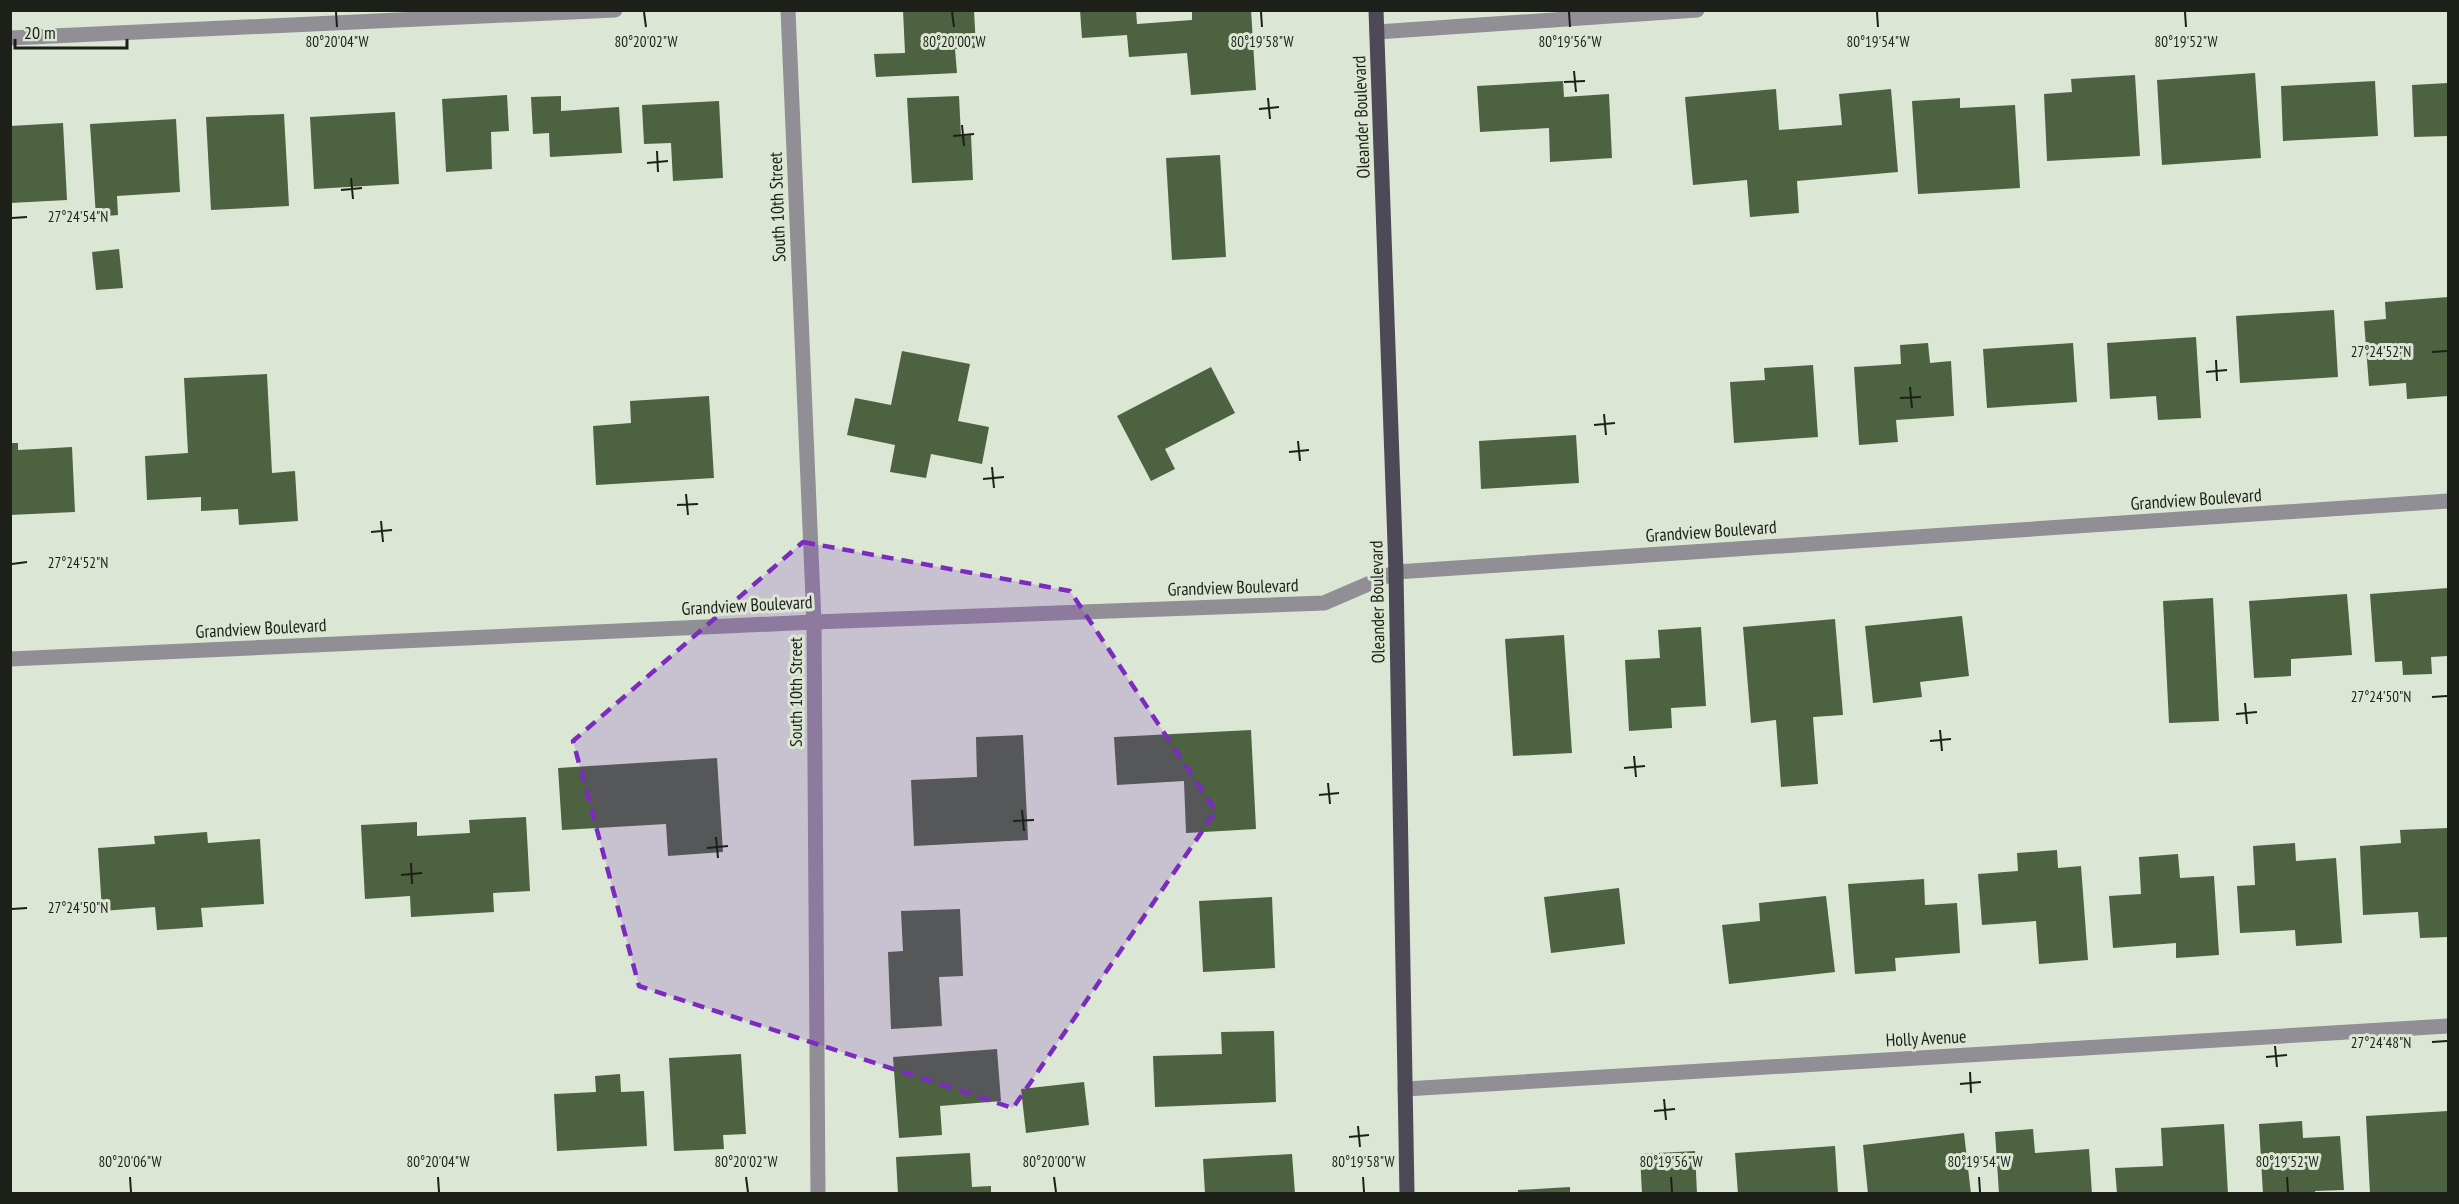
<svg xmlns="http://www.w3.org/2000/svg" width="2459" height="1204" viewBox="0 0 2459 1204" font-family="'PT Sans Narrow',sans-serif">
  <rect width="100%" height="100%" fill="#dbe7d4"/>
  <g fill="#4d6240">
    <path d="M903 10H974L976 48 955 49 957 73 876 77 874 54 905 53Z"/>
    <path d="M1080 10H1136L1137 24 1192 20V10H1251L1256 90 1191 95 1187 53 1129 57 1127 35 1082 38Z"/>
    <path d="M2255 73 2261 158 2162 165 2157 80Z"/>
    <path d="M2135 75 2140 156 2047 161 2044 94 2072 92 2071 79Z"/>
    <path d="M1563 81 1564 97 1609 94 1612 158 1550 162 1549 128 1480 132 1477 86Z"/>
    <path d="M2375 81 2378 136 2283 141 2281 86Z"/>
    <path d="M2448 83V136L2414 137 2412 85Z"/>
    <path d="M1776 89 1779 130 1842 125 1839 94 1891 89 1898 172 1797 181 1799 213 1750 217 1747 180 1693 185 1685 97Z"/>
    <path d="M507 95 509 131 491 132 492 169 446 172 442 99Z"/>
    <path d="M561 96V111L619 107 622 153 550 157 549 133 533 134 531 97Z"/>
    <path d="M959 96 961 136 971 135 973 180 912 183 907 98Z"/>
    <path d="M1960 98V108L2015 105 2020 188 1918 194 1912 101Z"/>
    <path d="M719 101 723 178 673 181 671 143 644 144 642 105Z"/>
    <path d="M395 112 399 184 314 189 310 117Z"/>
    <path d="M284 114 289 206 211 210 206 117Z"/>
    <path d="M176 119 180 192 117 196 118 215 96 217 90 124Z"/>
    <path d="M63 123 67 200 10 203V126Z"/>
    <path d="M1220 155 1226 257 1172 260 1166 158Z"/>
    <path d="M119 249 123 288 96 290 92 252Z"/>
    <path d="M2448 297V396L2407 399 2406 383 2369 386 2364 321 2386 319 2385 302Z"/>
    <path d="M2334 310 2338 377 2240 383 2236 316Z"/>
    <path d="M2196 337 2201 418 2158 420 2156 396 2110 399 2107 343Z"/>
    <path d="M1928 343 1930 363 1951 361 1954 416 1896 420 1898 442 1859 445 1854 367 1901 364 1900 345Z"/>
    <path d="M2073 343 2077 402 1987 408 1983 349Z"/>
    <path d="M902 351 970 364 958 421 989 427 982 464 931 454 926 478 890 472 895 445 847 435 855 398 891 405Z"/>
    <path d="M1813 365 1818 437 1734 443 1730 382 1765 380 1764 368Z"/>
    <path d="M1211 367 1235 413 1165 449 1175 469 1151 481 1117 416Z"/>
    <path d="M267 374 272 473 295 471 298 521 239 525 238 509 201 511V497L147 500 145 456 188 453 184 378Z"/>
    <path d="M709 396 714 478 596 485 593 426 631 423 630 401Z"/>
    <path d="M1576 435 1579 483 1481 489 1479 441Z"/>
    <path d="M10 443H18V450L72 447 75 512 10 515Z"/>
    <path d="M2448 588V656L2431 657 2432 674 2403 675 2402 661 2375 662 2370 594Z"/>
    <path d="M2347 594 2352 655 2291 659V676L2254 678 2249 601Z"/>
    <path d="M2213 598 2219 721 2169 723 2163 601Z"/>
    <path d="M1962 616 1969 676 1920 682 1922 697 1873 703 1865 626Z"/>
    <path d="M1835 619 1843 715 1813 717 1818 784 1781 787 1776 720 1751 723 1743 627Z"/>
    <path d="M1701 627 1706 706 1671 708 1672 728 1629 731 1625 660 1660 658 1658 630Z"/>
    <path d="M1564 635 1572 753 1513 756 1505 639Z"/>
    <path d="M1251 730 1256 829 1186 833 1184 781 1117 785 1114 737Z"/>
    <path d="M1023 735 1028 840 914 846 911 780 977 777 976 737Z"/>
    <path d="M717 758 723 852 668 856 666 824 562 830 558 768Z"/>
    <path d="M526 817 530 891 493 893 494 912 411 917 410 896 365 899 361 825 417 822V836L470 833 469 820Z"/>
    <path d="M2448 828V937L2420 938 2418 912 2363 915 2360 846 2401 843 2400 830Z"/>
    <path d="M207 832 208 843 260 839 264 904 201 908 203 927 157 930 155 907 102 911 98 848 155 844 154 836Z"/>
    <path d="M2295 843 2296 861 2336 858 2342 943 2296 946 2295 930 2240 933 2237 886 2255 885 2253 846Z"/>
    <path d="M2057 850 2058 868 2081 866 2088 960 2039 964 2036 921 1982 925 1978 874 2018 871 2017 853Z"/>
    <path d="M2178 854 2180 878 2214 876 2219 955 2176 958V943L2113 948 2109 896 2141 894 2139 857Z"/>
    <path d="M1924 879 1925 905 1957 903 1960 953 1895 958 1896 971 1855 974 1848 884Z"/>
    <path d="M1619 888 1625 944 1551 953 1544 897Z"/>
    <path d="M1826 896 1835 972 1729 984 1722 925 1760 921 1759 903Z"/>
    <path d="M1272 897 1275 968 1203 972 1199 901Z"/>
    <path d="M960 909 963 976 939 977 942 1026 891 1029 888 952 903 951 901 911Z"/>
    <path d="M1274 1031 1276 1102 1155 1107 1153 1056 1222 1054 1221 1032Z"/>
    <path d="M997 1049 1001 1101 940 1106 942 1135 899 1138 893 1057Z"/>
    <path d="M741 1054 746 1134 723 1135 724 1149 674 1151 669 1058Z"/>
    <path d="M620 1074 621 1092 644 1091 647 1146 557 1151 554 1094 596 1092 595 1076Z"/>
    <path d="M1084 1082 1089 1125 1026 1133 1021 1089Z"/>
    <path d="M2448 1111V1194H2370L2366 1116Z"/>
    <path d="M2302 1121 2303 1138 2340 1136 2344 1190 2315 1191V1194H2263L2259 1124Z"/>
    <path d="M2224 1124 2228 1194H2117L2115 1168 2163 1166 2161 1128Z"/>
    <path d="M2033 1129 2035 1153 2089 1149 2092 1194H1999L1995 1132Z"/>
    <path d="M1964 1133 1971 1194H1868L1863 1145Z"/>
    <path d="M1835 1146 1838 1194H1738L1735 1153Z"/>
    <path d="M1695 1151 1697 1194H1642L1640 1154Z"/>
    <path d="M970 1153 972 1187 991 1186V1194H898L896 1157Z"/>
    <path d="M1292 1154 1295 1194H1205L1203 1159Z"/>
    <path d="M1570 1187V1194H1518V1190Z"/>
  </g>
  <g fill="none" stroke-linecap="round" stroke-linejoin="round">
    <g stroke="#918e96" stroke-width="15">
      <path d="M788 10 814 622 818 1194"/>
      <path d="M1377 32 1697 10"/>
      <path d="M10 38 615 10"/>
      <path d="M10 659 814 622 1324 603 1396 572 2448 501"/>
      <path d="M1405 1089 2448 1026"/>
    </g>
    <path stroke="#4e4957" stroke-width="15" d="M1376 10 1396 572 1407 1194"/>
  </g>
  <path fill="#7b2cbf" fill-opacity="0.2" stroke="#7b2cbf" stroke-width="4.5" stroke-dasharray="12 8" stroke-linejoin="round" d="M803 542 1070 591 1216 811 1013 1108 639 986 573 741Z"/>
  <path fill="none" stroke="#1c2019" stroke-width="2" d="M336 12 337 27M644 12 646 27M952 12 954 27M1261 12 1262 27M1569 12 1570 27M1877 12 1878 27M2185 12 2186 27M1574 71 1576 92M1564 82 1585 81M1268 98 1270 119M1259 109 1279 107M962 125 964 146M953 136 974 134M657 151 658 172M647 163 668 161M351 178 353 199M341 190 362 188M12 218 27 217M2432 352 2447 351M2216 360 2217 381M2206 372 2227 370M1910 387 1912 408M1900 398 1921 397M1604 414 1606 435M1594 425 1615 423M1298 441 1300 461M1289 452 1309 450M992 467 994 488M983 479 1004 477M686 494 688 515M677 505 698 504M381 521 383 542M371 532 392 530M12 564 27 562M2432 697 2447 696M2245 703 2247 724M2236 714 2257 712M1940 730 1942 751M1930 741 1951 739M1634 756 1636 777M1624 768 1645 766M1328 783 1330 804M1319 795 1339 793M1022 810 1024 831M1013 821 1034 820M716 837 718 858M707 848 728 846M411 863 412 884M401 875 422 873M12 909 27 908M2432 1042 2447 1041M2275 1046 2277 1067M2266 1057 2287 1055M1970 1072 1971 1093M1960 1084 1981 1082M1664 1099 1666 1120M1654 1111 1675 1109M1358 1126 1360 1147M1349 1137 1369 1135M130 1177 131 1192M438 1177 439 1192M746 1177 748 1192M1054 1177 1056 1192M1363 1177 1364 1192M1671 1177 1672 1192M1979 1177 1980 1192M2287 1177 2288 1192"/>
  <g text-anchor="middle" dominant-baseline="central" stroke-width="6" stroke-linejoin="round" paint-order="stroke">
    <g font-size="18" fill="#1c2019" stroke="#dbe7d4">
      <text transform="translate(1361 117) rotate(-92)">Oleander Boulevard</text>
      <text transform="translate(777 207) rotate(-92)">South 10th Street</text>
      <text transform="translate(2196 499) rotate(-4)">Grandview Boulevard</text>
      <text transform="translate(1711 531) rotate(-4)">Grandview Boulevard</text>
      <text transform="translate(1233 587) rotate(-2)">Grandview Boulevard</text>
      <text transform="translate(1377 602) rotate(-91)">Oleander Boulevard</text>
      <text transform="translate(747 605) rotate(-3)">Grandview Boulevard</text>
      <text transform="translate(261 628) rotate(-3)">Grandview Boulevard</text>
      <text transform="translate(795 692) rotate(-90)">South 10th Street</text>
      <text transform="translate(1926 1038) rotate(-3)">Holly Avenue</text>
    </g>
  </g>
  <g font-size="15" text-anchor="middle" fill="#1c2019" stroke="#dbe7d4" stroke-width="6" stroke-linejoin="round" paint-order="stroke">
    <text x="337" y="47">80°20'04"W</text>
    <text x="646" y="47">80°20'02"W</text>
    <text x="954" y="47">80°20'00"W</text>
    <text x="1262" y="47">80°19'58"W</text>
    <text x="1570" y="47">80°19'56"W</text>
    <text x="1878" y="47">80°19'54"W</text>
    <text x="2186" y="47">80°19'52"W</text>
    <text x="78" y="222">27°24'54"N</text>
    <text x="2381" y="357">27°24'52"N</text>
    <text x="78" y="568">27°24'52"N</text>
    <text x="2381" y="702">27°24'50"N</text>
    <text x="78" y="913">27°24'50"N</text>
    <text x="2381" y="1048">27°24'48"N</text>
    <text x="130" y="1167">80°20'06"W</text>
    <text x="438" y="1167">80°20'04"W</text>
    <text x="746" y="1167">80°20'02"W</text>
    <text x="1054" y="1167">80°20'00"W</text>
    <text x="1363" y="1167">80°19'58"W</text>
    <text x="1671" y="1167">80°19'56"W</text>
    <text x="1979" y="1167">80°19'54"W</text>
    <text x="2287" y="1167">80°19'52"W</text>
  </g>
  <rect width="2459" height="1204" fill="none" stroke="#1c2019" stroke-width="24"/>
  <path d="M15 39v9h112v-9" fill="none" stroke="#1c2019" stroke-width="3"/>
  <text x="24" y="39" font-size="18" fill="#1c2019" stroke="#dbe7d4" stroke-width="4.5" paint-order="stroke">20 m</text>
</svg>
